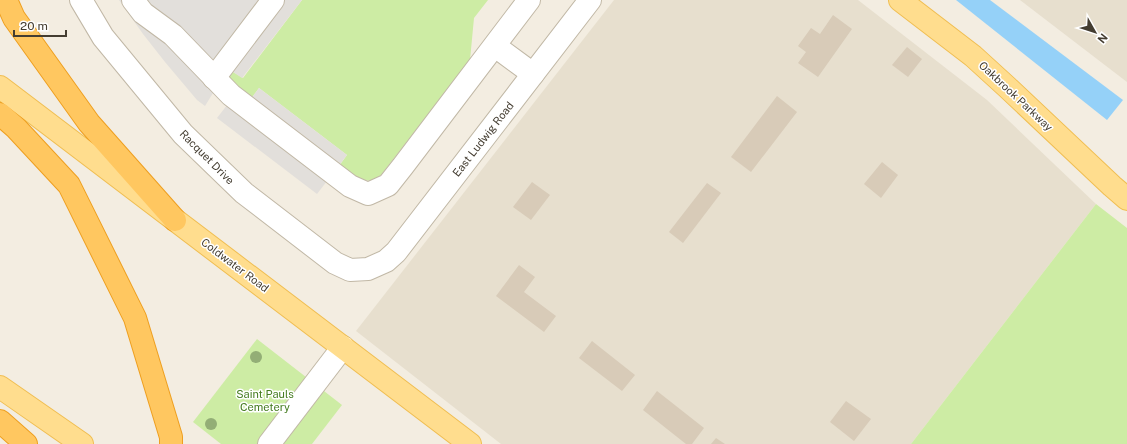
<svg xmlns="http://www.w3.org/2000/svg" width="1127" height="444" viewBox="0 0 1127 444" font-family="'Public Sans',sans-serif">
  <rect width="100%" height="100%" fill="#f3ede1"/>
  <g fill="#e7dfce">
    <path d="M614 0H858L987 100 1096 204 911 444H501L356 331Z"/>
    <path d="M1020 0H1127V82Z"/>
  </g>
  <g fill="#cdeca4">
    <path d="M302 0H488L474 18 470 60 381 175 372 181 358 179 339 166 347 155 259 88 250 100 226 80 230 70 243 78Z"/>
    <path d="M1096 204 1127 228V444H911Z"/>
    <path d="M257 339 342 405 312 444H221L193 422Z"/>
  </g>
  <g fill="#e2dfdb">
    <path d="M119 0H302L242 78 230 70 226 72 205 106 197 100 165 62 143 34Z"/>
    <path d="M259 88 347 155 317 194 217 118 238 91 250 100Z"/>
  </g>
  <path fill="#95d1f8" d="M956 0H990L1123 100 1107 120Z"/>
  <g fill="#d8cbb8">
    <path d="M833 15 852 29 818 77 798 63 806 52 798 46 811 28 820 34Z"/>
    <path d="M907 47 922 59 908 77 892 65Z"/>
    <path d="M777 96 797 112 751 172 731 157Z"/>
    <path d="M882 162 898 175 881 198 864 184Z"/>
    <path d="M532 182 550 195 531 220 513 207Z"/>
    <path d="M707 183 721 193 683 243 669 232Z"/>
    <path d="M519 265 535 277 524 292 556 316 544 332 496 296Z"/>
    <path d="M592 341 635 375 622 391 579 358Z"/>
    <path d="M657 391 704 428 692 444H686L643 410Z"/>
    <path d="M846 401 871 419 854 441 830 422Z"/>
    <path d="M716 438 725 444H711Z"/>
  </g>
  <g fill="none" stroke-linecap="round" stroke-linejoin="round">
    <defs>
      <g id="minor">
        <path d="M81 0 103 37 183 134 244 193 335 263 350 270 368 269 386 261 396 252 590 0"/>
        <path d="M133 0 143 13 173 35 231 95 350 186 368 194 388 185 403 166 529 0"/>
        <path d="M495 46 533 74"/>
        <path d="M214 78 273 0"/>
        <path d="M269 444 343 347"/>
      </g>
      <g id="major">
        <path d="M900 0 973 56 1007 87 1112 186 1127 199"/>
        <path d="M0 87 470 444"/>
        <path d="M0 387 82 444"/>
      </g>
      <g id="highway">
        <path d="M6 0 14 18 89 123 175 220"/>
        <path d="M0 114 16 128 69 185 135 318 171 437V444"/>
        <path d="M0 421 26 444"/>
      </g>
    </defs>
    <use href="#minor" stroke="#c1b8a6" stroke-width="24"/>
    <use href="#major" stroke="#f0be52" stroke-width="24"/>
    <use href="#highway" stroke="#ee9f20" stroke-width="24"/>
    <use href="#minor" stroke="#fff" stroke-width="22"/>
    <use href="#major" stroke="#ffdd8e" stroke-width="22"/>
    <use href="#highway" stroke="#ffc760" stroke-width="22"/>
  </g>
  <g fill="#93ae76">
    <circle cx="256" cy="357" r="6"/>
    <circle cx="211" cy="424" r="6"/>
  </g>
  <g text-anchor="middle" dominant-baseline="central" stroke-width="3" stroke-linejoin="round" paint-order="stroke">
    <g font-size="11" fill="#443d31" stroke="#fff">
      <text transform="translate(1016 96) rotate(43)">Oakbrook Parkway</text>
      <text transform="translate(483 139) rotate(-52)">East Ludwig Road</text>
      <text transform="translate(207 157) rotate(45)">Racquet Drive</text>
      <text transform="translate(235 265) rotate(37)">Coldwater Road</text>
    </g>
    <g font-size="11" fill="#447b1f" stroke="#fff">
      <text x="265" y="394">Saint Pauls<tspan x="265" dy="13">Cemetery</tspan></text>
    </g>
  </g>
  <g transform="translate(1095 32) rotate(129)" stroke="#ffffff" stroke-width="3" paint-order="stroke">
  <path d="M0-3L7 15L0 10L-7 15Z" fill="#443d31"/>
  <text y="-6" font-size="11" font-weight="bold" text-anchor="middle" fill="#443d31">N</text>
  </g>
  <path d="M14 30v6h52v-6" fill="none" stroke="#443d31" stroke-width="2"/>
  <text x="20" y="30" font-size="12" fill="#443d31" stroke="#ffffff" stroke-width="3" paint-order="stroke">20 m</text>
</svg>
